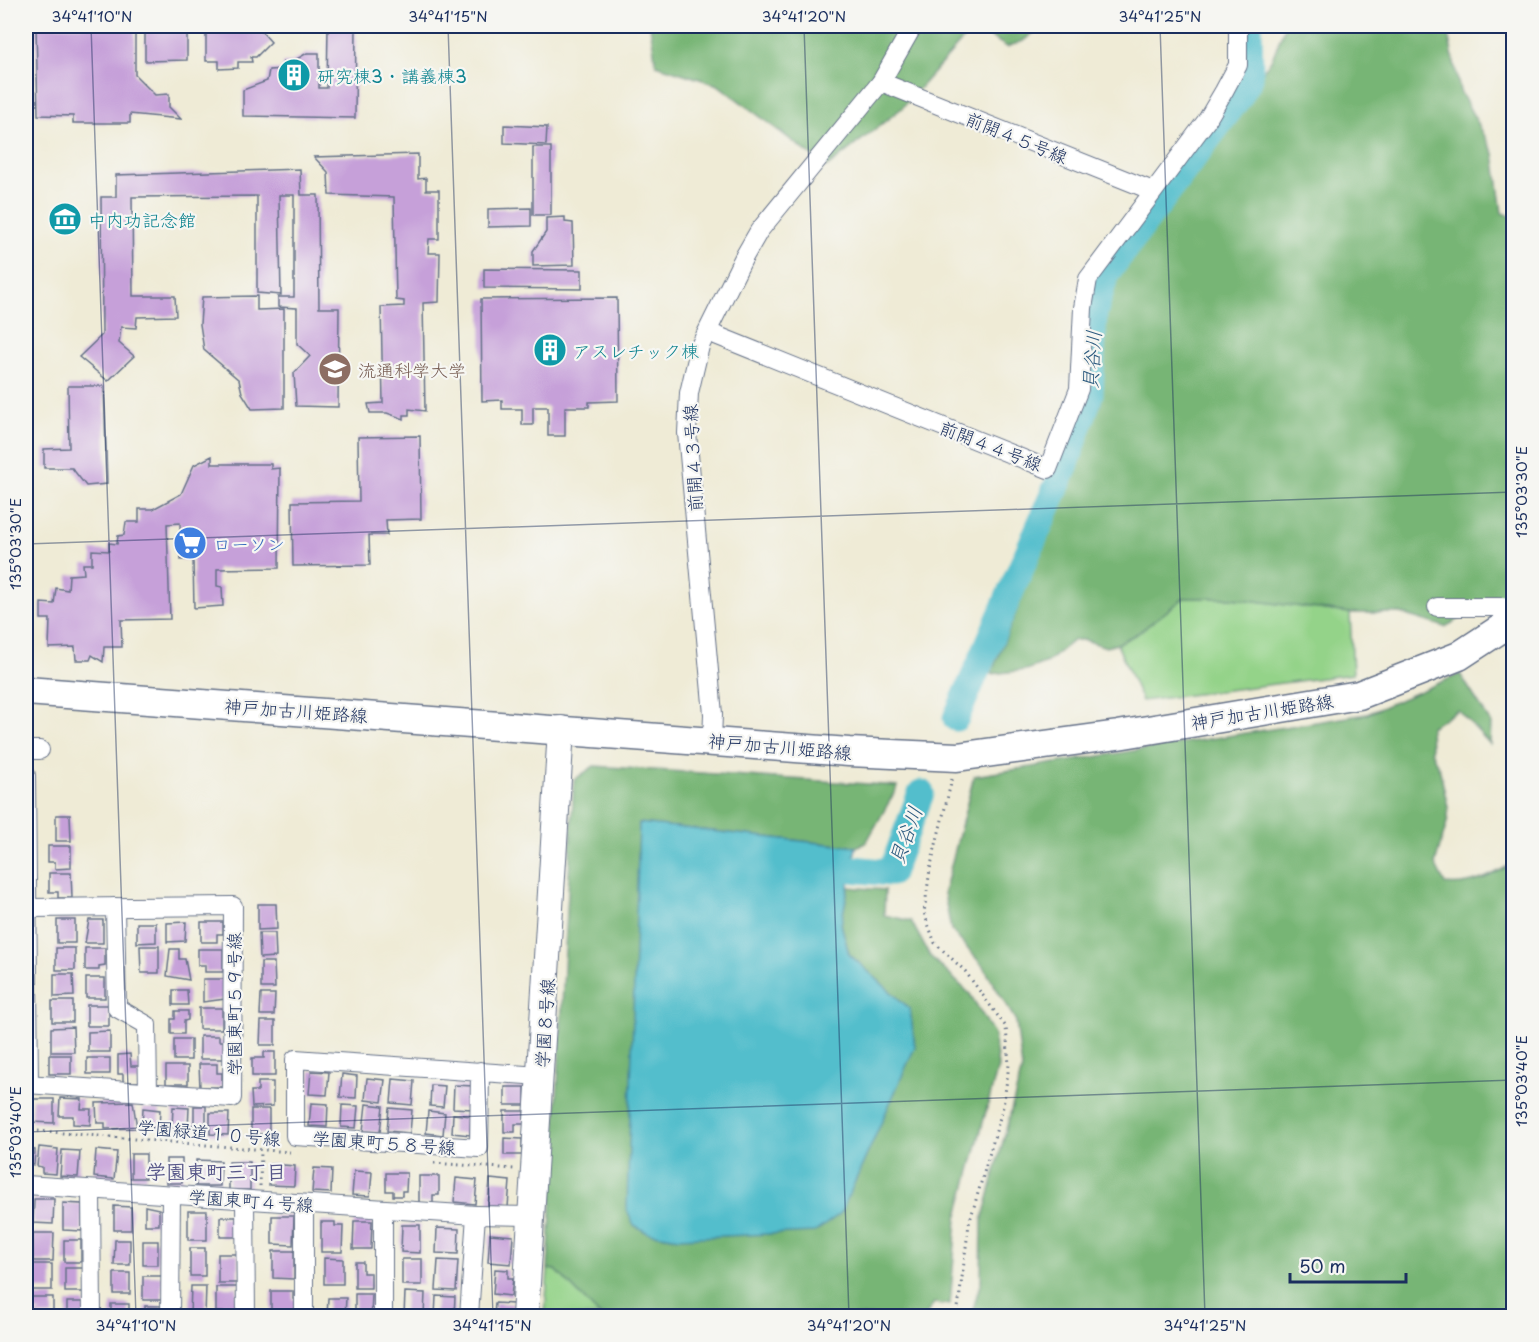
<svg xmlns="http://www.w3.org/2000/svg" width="1539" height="1342" viewBox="0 0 1539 1342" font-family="'Playpen Sans','Klee One',sans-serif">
  <rect width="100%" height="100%" fill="#f6f6f2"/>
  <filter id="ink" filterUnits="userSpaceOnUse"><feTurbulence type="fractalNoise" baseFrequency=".0167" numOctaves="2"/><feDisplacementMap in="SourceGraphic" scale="12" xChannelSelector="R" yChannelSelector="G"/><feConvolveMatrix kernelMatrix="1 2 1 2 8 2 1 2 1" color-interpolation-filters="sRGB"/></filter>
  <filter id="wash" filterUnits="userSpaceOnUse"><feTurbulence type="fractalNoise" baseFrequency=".008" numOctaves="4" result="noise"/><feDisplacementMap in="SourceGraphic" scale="24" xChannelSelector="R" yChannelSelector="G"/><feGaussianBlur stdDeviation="1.35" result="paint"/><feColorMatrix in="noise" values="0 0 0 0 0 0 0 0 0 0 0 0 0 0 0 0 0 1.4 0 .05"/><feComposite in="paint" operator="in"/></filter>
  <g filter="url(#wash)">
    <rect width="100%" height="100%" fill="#efebd6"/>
    <g fill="#94d389" stroke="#588174" stroke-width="1.5">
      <path d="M1184 598H1232L1350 613 1353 674 1142 701 1117 644 1138 633Z"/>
      <path d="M548 1269 556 1270 600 1316H545Z"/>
    </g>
    <g fill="#77b575" stroke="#49726a" stroke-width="1.5">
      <path d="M650 26H1042L1023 41 1007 47 974 27 902 108 827 167 718 85 656 65Z"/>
      <path d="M1285 26H1443L1447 29 1460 91 1494 153 1502 213 1513 217V590L1445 627 1399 613H1350L1232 598H1184L1138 633 1117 644 1106 647 1085 640H1074L1047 662 1026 670 991 674 1101 402V311L1116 270 1272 59Z"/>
      <path d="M1460 674 1491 723 1490 744 1458 710 1430 727 1431 751 1440 771 1448 807V819L1435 864 1445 884C1470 887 1492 876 1513 863V1316H971L981 1281 982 1221 1022 1069 1016 1021 983 966 951 930 944 893 974 776 1367 714Z"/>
      <path d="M594 766 898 786 866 843 856 847 639 823 634 1225 648 1233 679 1238 910 1009 849 954 841 924 848 887 885 890 884 915 911 921 930 956 970 994 994 1034 998 1067 957 1219 950 1305 934 1303 925 1316H600L556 1270 548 1269 574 780Z"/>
    </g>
    <path fill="#52becc" stroke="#367695" stroke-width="1.5" d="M639 823 856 847 841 924 849 954 910 1009 915 1047 841 1213 815 1232 679 1238 648 1233 634 1225 627 1210Z"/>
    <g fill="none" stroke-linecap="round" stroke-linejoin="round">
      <g stroke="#52becc" stroke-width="27">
        <path d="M956 718 1064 469 1090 394 1094 313 1106 274 1239 97 1250 78 1249 26"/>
        <path d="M852 869 891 873 921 793"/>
      </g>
    </g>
    <g id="blocks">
      <g fill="#c6a0d9">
        <path d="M36 26H135V75L155 95 169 94V107L181 119 130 114V123H73V116L38 115Z"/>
        <path d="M145 26H187V60L145 61Z"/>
        <path d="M206 26H262V32L271 42 256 57H251L252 62H238V68L219 69V61H206Z"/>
        <path d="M328 26H356L355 118 243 116V90L267 81 269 70 283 69V62H292L307 53H319V88H327Z"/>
        <path d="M504 125 547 127 546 145 504 143Z"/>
        <rect x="533" y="147" width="18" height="68"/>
        <path d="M418 154V179L426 178V190H439V239H429L428 253H440L439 302 423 303 425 411 409 409V415H404V419L387 413H370L368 404 383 403 381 307 404 306V301L396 300 394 197 329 195 328 172 314 157Z"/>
        <path d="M300 169 301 195H318L319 308H339L338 407 296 406 294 373 310 356 297 344V308L278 307V297H294V195H279L281 295 257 293V196L132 197 133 296H175L176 316 137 317 136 328 121 327 119 343 134 356 108 381 79 357 102 335 101 197H116V175Z"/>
        <path d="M531 208V226L488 227V209Z"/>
        <path d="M565 217V222L573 223 574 265 533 266V251L546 232V218Z"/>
        <path d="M484 269 582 270V289L484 288Z"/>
        <path d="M257 296V310L284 309V408L252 409 242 393 239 380 204 350 200 324 202 297Z"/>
        <path d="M617 298 618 401 589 402V407H565V436H548V407H533V425H522V409H502V400L482 401 481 299Z"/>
        <path d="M68 386H104L107 484 86 486 72 468H44V449L69 448Z"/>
        <path d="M420 436 421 519 386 520 387 535H369L370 565 293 566 292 502 359 501 358 437Z"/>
        <path d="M212 456V464H271V469L280 468 279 568 217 569V586L222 587 223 606 194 608 193 559 181 560 180 523 167 524 170 619 121 620 122 647H104L103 662 92 655 90 660H76L75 647 49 648 50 619H41V603L54 604 56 588 68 590 69 575 84 574 83 564H92V550L109 551V543L117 544 118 536 124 535 126 522H139V509H153L181 494 194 465Z"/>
        <path d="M56 815H70L71 841H56Z"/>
        <path d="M48 846H71V868L55 869V862H48Z"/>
        <path d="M49 873H71L72 898H58V892H49Z"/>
        <path d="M258 904H276L277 929 258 930Z"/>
        <rect x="57" y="920" width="18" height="23"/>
        <path d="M89 920H103V943H85Z"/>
        <path d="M186 922 185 941 167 942V923Z"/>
        <path d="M201 922H223V934H217V942H201Z"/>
        <path d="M137 923H156V942L137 943Z"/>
        <path d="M259 933H275L276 957 260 958Z"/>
        <path d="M140 946H159V973H141Z"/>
        <rect x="56" y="948" width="19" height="22"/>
        <path d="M85 948H105V965L99 966V970H85Z"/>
        <path d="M170 949H179V959H185L189 980 167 976Z"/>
        <path d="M198 949H223V972H205V965H198Z"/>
        <path d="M261 962H274L275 988H261Z"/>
        <path d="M54 974H73L74 996 54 997Z"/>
        <rect x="86" y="978" width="19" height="20"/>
        <path d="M203 979H224L225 999 203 1002Z"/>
        <path d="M173 990H187L188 1005H173Z"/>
        <path d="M261 994H275L274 1015H260Z"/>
        <rect x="52" y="1001" width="21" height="21"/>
        <rect x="87" y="1005" width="22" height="21"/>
        <rect x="199" y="1008" width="23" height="21"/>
        <path d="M175 1011H188V1020L184 1021V1034H171V1019H175Z"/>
        <path d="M261 1021H275V1045H260Z"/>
        <path d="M73 1027 74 1052H51V1028Z"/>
        <path d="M110 1031V1052H88V1032Z"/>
        <path d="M200 1036H219V1041H224V1059H200Z"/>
        <rect x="174" y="1039" width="17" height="21"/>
        <path d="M264 1052H275V1076H252V1058H264Z"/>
        <path d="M130 1054 131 1066H139V1082H123V1074H118V1055Z"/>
        <rect x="49" y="1055" width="22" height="19"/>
        <rect x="87" y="1058" width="23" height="16"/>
        <path d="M199 1064H217V1073H222V1087H200Z"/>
        <rect x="166" y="1066" width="22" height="18"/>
        <path d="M311 1071 329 1072 327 1095 309 1094Z"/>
        <path d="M342 1074 357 1076 356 1098 340 1097Z"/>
        <path d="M367 1078 385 1080 382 1102 365 1100Z"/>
        <path d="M393 1079 414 1081 412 1105 391 1103Z"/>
        <path d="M258 1082H273V1106L252 1107 251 1091H258Z"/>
        <path d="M431 1085 445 1086 443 1107 430 1106Z"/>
        <path d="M454 1085 473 1086 472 1109 453 1108Z"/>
        <rect x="505" y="1087" width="20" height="18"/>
        <path d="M60 1098 82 1099 81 1109H91L90 1125 73 1124V1116H59Z"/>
        <path d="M32 1099H54V1123L31 1122Z"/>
        <path d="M133 1102 137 1128 105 1129V1123H97L96 1103Z"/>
        <path d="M311 1103 328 1104 327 1127 309 1126Z"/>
        <path d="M366 1104 383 1106 380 1132 363 1131Z"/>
        <path d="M342 1105 358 1106 356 1128 341 1127Z"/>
        <rect x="194" y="1106" width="12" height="22"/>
        <path d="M173 1107 189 1108 188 1129 172 1128Z"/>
        <path d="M143 1108 160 1110 159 1128 142 1127Z"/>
        <path d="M389 1108 412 1110 410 1133 387 1131Z"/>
        <rect x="251" y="1109" width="18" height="25"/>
        <path d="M428 1111 445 1113 443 1135 426 1133Z"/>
        <path d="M504 1111H524V1124H515V1132H504Z"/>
        <path d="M210 1113H229L228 1135 210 1134Z"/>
        <path d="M453 1114 471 1116 470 1135 452 1133Z"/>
        <path d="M504 1138 522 1139V1155H504Z"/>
        <path d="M39 1147 58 1149 56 1174 42 1173V1167L37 1166Z"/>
        <path d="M26 1149 35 1150 34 1165 26 1164Z"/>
        <path d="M62 1150 80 1151 78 1177 60 1176Z"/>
        <path d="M96 1150 117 1152 114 1179 94 1177Z"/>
        <rect x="131" y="1154" width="15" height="24"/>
        <rect x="166" y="1159" width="16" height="24"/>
        <path d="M196 1160 221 1161 220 1186H196Z"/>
        <rect x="229" y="1162" width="21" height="28"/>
        <path d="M270 1164 295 1166 294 1186 269 1185Z"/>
        <path d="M314 1168 332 1169 331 1193 312 1192Z"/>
        <path d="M354 1171 372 1172 370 1196 352 1195Z"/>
        <path d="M386 1173H407L406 1191H402V1196H393V1191H386Z"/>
        <path d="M419 1176H439V1195H433V1203H419Z"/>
        <path d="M456 1178 477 1180 475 1204 454 1202Z"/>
        <path d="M490 1179 510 1181 508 1207 488 1206Z"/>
        <path d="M34 1199H54L53 1224 33 1223Z"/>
        <path d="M63 1203 82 1204V1231L63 1230Z"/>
        <path d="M114 1206 131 1207V1230H114Z"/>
        <path d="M145 1206 159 1209V1225H145Z"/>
        <rect x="188" y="1211" width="19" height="29"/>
        <path d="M272 1216H294L293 1245 272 1244Z"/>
        <rect x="220" y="1217" width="18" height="20"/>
        <path d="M354 1221H372L371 1249H353Z"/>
        <path d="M321 1222H335V1226H343L342 1252H321Z"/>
        <path d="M402 1225H420V1253L401 1252Z"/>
        <path d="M437 1228 459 1229 458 1254 436 1253Z"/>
        <path d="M33 1233H54L53 1261H33Z"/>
        <path d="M490 1234 513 1236 511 1264 488 1262Z"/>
        <rect x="64" y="1240" width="17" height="22"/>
        <path d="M115 1240H130V1265H114Z"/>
        <rect x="143" y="1241" width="15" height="24"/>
        <rect x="190" y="1248" width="15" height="28"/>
        <path d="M273 1251H294V1279L273 1278Z"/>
        <rect x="218" y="1254" width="20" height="29"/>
        <path d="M324 1258 343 1259V1284H324Z"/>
        <rect x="402" y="1259" width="20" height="26"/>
        <path d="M438 1260 458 1261 456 1291 436 1290Z"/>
        <path d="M355 1262H363V1273H371V1288H355Z"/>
        <path d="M32 1264H52V1290H31Z"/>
        <rect x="65" y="1268" width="18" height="24"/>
        <path d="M495 1269 508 1270V1278H513L511 1296 493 1294Z"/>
        <rect x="114" y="1273" width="16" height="21"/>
        <rect x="143" y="1276" width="19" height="24"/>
        <path d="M191 1286H206L205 1316H190Z"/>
        <path d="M216 1287H237V1313L216 1312Z"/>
        <path d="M271 1291H293V1299H297V1316H271Z"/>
        <path d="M405 1292 425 1293 424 1316H404Z"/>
        <path d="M355 1294H372L371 1316H355Z"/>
        <path d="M436 1296 455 1297 454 1316H435Z"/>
        <path d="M29 1297H53V1316H33L41 1312H29Z"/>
        <path d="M328 1298H346L345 1316H327Z"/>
        <rect x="67" y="1302" width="18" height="14"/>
        <path d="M495 1303 513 1304 512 1316H494Z"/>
        <rect x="111" y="1304" width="18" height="12"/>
        <rect x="145" y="1306" width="16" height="10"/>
      </g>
    </g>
  </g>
  <g filter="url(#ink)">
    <use href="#blocks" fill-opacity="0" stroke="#657188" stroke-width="1.5"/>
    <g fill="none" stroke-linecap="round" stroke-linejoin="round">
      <defs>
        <g id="street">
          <path d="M881 82 1153 191"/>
          <path d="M708 332 1048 469 1079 389 1083 308 1088 279 1207 120 1224 91 1238 65V26"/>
          <path d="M1437 607H1503L1513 620"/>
          <path d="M712 741 713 714 687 433 689 393 700 346 744 257 759 231 881 82 913 26"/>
          <path d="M26 750H40"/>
          <path d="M26 775 29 1084"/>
          <path d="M115 907 117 1008 147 1025 148 1093"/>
          <path d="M480 1071 479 1148 295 1136V1059L540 1076"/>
          <path d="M26 1084 232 1098 233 906 29 908"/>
          <path d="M26 1185 476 1215 469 1316"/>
          <path d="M91 1190 92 1316"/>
          <path d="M245 1200 246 1316"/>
          <path d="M304 1204V1316"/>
          <path d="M476 1215 532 1216"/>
          <path d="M170 1316 171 1195"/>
          <path d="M383 1316V1209"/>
        </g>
        <path id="secondary" d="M525 1316 561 729"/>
        <path id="primary" d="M26 691 849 752 957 757 1118 735 1359 695 1459 656 1514 620"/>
      </defs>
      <use href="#street" stroke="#657188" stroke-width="20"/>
      <use href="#secondary" stroke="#657188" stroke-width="28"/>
      <use href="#primary" stroke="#657188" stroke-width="31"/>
      <g stroke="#657188" stroke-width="3" stroke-dasharray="1.5 4.5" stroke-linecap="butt">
        <path d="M952 779 930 869 924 913 935 943 965 971 1006 1027 1009 1065 1003 1107 969 1224 957 1316"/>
        <path d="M26 1130 290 1152"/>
        <path d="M434 1163 514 1169"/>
        <path d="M260 1186 261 1150"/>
      </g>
      <use href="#street" stroke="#fff" stroke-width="18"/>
      <use href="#secondary" stroke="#fff" stroke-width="26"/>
      <use href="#primary" stroke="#fff" stroke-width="28"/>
    </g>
  </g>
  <path fill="none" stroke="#1b2f5e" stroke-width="1.5" stroke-opacity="0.45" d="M91 26 136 1316M448 26 493 1316M804 26 849 1316M1160 26 1205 1316M26 544 1514 492M26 1132 1514 1080"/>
  <defs>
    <symbol id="building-disc" viewBox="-11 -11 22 22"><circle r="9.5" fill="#0f9aa8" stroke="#f6f6f2"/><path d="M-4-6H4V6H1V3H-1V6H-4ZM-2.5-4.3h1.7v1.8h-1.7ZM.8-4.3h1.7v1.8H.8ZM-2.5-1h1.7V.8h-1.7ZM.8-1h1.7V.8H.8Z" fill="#fff"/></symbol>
    <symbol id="museum-disc" viewBox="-11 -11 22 22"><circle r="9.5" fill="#0f9aa8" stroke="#f6f6f2"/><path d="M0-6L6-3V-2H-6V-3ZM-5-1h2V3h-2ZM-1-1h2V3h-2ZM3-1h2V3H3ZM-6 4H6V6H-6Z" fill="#fff"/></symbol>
    <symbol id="university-disc" viewBox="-11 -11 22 22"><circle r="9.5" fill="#8d6e63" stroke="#f6f6f2"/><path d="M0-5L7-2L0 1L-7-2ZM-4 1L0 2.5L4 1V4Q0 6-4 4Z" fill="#fff"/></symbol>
    <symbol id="supermarket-disc" viewBox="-11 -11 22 22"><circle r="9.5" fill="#3f7fe0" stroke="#f6f6f2"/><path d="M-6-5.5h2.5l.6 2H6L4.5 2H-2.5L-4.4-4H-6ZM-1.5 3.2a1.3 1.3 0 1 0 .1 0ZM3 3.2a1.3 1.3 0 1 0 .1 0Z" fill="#fff"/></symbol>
  </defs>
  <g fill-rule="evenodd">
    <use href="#building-disc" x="275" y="56" width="38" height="38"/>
    <use href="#museum-disc" x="46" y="200" width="38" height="38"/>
    <use href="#building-disc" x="531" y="331" width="38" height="38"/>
    <use href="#university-disc" x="316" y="350" width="38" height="38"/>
    <use href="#supermarket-disc" x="171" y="524" width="38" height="38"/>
  </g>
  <g text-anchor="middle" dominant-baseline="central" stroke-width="4.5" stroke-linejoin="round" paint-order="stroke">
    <g font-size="18" fill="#0d838f" stroke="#f6f6f2" text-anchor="start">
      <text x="317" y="75">研究棟3・講義棟3</text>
      <text x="88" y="219">中内功記念館</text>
      <text x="573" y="350">アスレチック棟</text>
    </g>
    <g font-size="18" fill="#1b2f5e" stroke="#f6f6f2">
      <text transform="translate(1017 137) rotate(22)">前開４５号線</text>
      <text transform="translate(991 445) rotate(21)">前開４４号線</text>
      <text transform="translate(692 458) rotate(-93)">前開４３号線</text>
      <text transform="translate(296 710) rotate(4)">神戸加古川姫路線</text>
      <text transform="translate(1262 711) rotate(-9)">神戸加古川姫路線</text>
      <text transform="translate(780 746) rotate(5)">神戸加古川姫路線</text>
      <text transform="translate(233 1004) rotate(-90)">学園東町５９号線</text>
      <text transform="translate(544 1023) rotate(-86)">学園８号線</text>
      <text transform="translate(209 1132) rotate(5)">学園緑道１０号線</text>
      <text transform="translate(384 1142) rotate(4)">学園東町５８号線</text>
      <text transform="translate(251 1200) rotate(4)">学園東町４号線</text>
    </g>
    <g font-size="18" fill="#785e54" stroke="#f6f6f2" text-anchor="start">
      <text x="358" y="369">流通科学大学</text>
    </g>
    <g font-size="18" fill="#366cbe" stroke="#f6f6f2" text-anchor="start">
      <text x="213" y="543">ローソン</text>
    </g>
    <g font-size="20" font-style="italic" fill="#2c5a7f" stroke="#f6f6f2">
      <text transform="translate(1091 360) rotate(-86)">貝谷川</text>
      <text transform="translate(905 835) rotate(-70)">貝谷川</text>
    </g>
    <g font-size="20" font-weight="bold" fill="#575789" stroke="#f6f6f2">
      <text x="216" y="1171">学園東町三丁目</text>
    </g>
  </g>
  <rect width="1539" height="1342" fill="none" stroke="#f6f6f2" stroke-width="66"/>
  <path d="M1290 1273v9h116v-9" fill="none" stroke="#1b2f5e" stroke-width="3"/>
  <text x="1299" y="1273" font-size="18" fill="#1b2f5e" stroke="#f6f6f2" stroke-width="4.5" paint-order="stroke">50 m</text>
  <rect x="33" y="33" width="1473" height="1276" fill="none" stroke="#1b2f5e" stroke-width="2"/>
  <g font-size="15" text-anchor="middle" fill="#1b2f5e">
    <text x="92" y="22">34°41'10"N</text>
    <text x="448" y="22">34°41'15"N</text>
    <text x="804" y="22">34°41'20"N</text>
    <text x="1160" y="22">34°41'25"N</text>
    <text transform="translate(1522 492) rotate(-90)" y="5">135°03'30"E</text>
    <text transform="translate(16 544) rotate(-90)" y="5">135°03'30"E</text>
    <text transform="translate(1522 1081) rotate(-90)" y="5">135°03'40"E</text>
    <text transform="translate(16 1132) rotate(-90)" y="5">135°03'40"E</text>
    <text x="136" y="1331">34°41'10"N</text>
    <text x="492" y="1331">34°41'15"N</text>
    <text x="849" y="1331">34°41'20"N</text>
    <text x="1205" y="1331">34°41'25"N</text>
  </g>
</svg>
